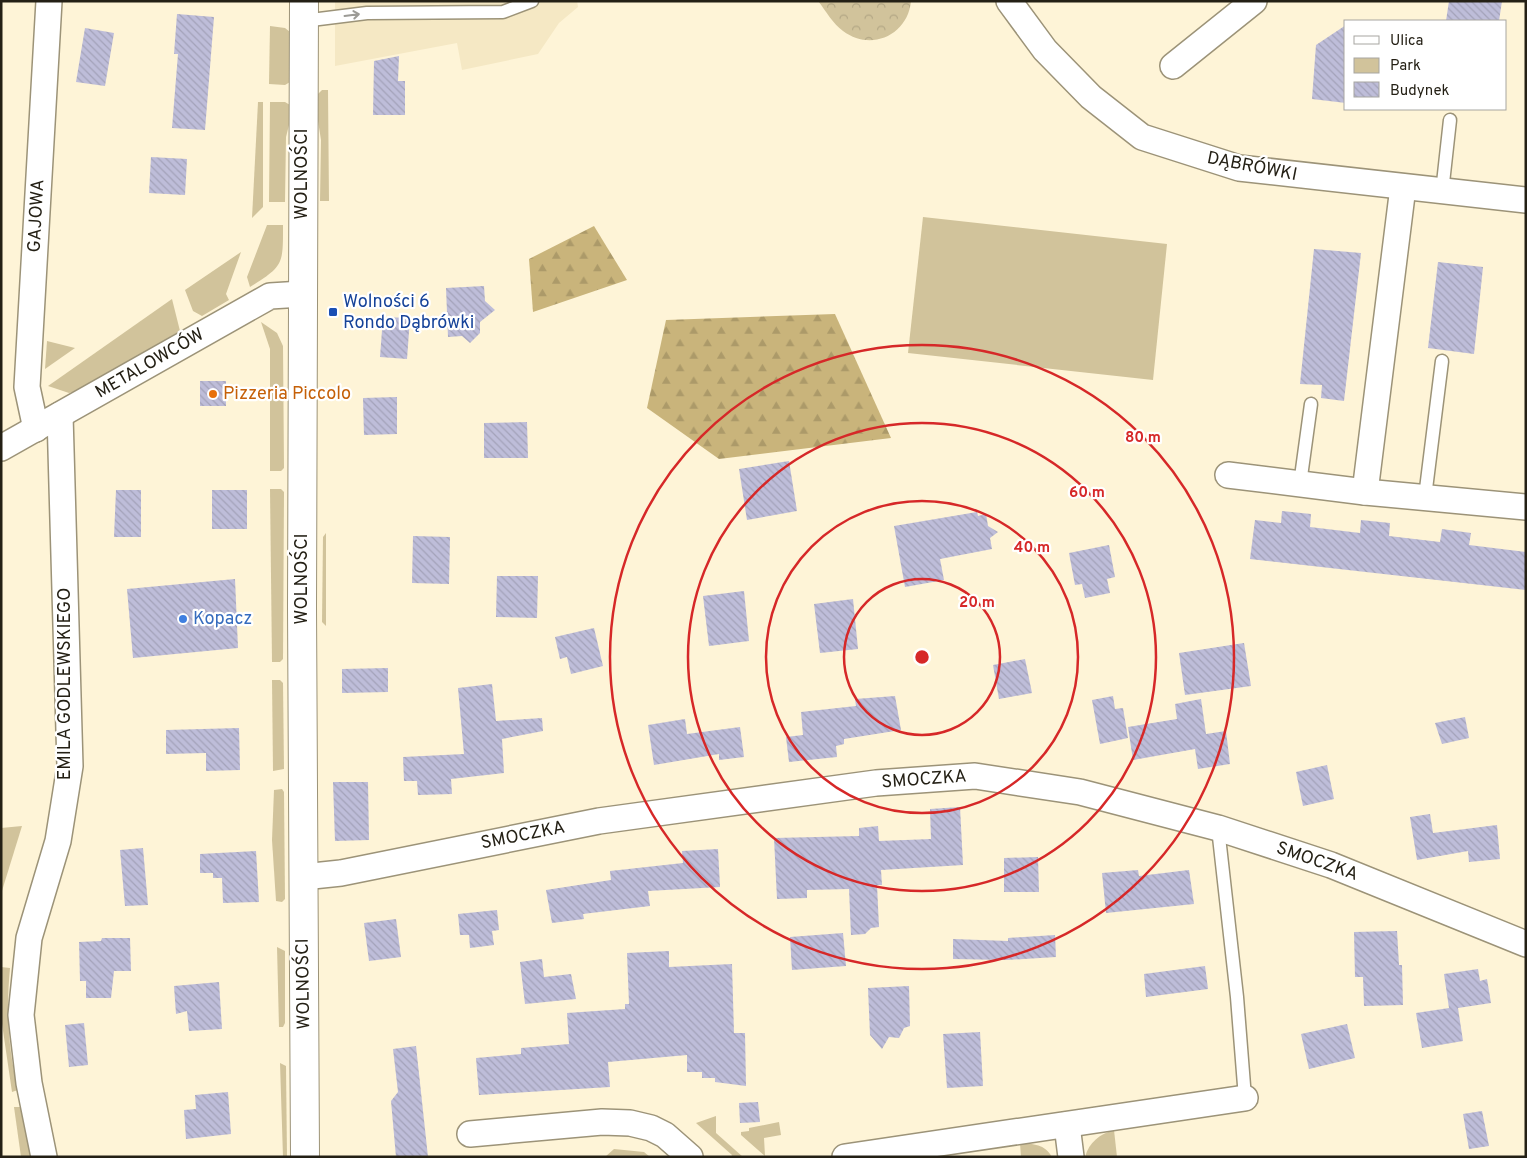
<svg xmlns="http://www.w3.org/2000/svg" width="1527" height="1158" viewBox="0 0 1527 1158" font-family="Overpass,sans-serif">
  <defs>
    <pattern id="forest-firs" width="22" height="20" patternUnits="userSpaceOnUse" patternTransform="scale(1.25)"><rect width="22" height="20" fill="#c9b47b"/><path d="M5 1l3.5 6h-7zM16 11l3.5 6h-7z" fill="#ac9a69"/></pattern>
    <pattern id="park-crowns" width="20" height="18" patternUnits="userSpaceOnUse" patternTransform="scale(1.25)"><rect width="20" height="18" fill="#d1c39b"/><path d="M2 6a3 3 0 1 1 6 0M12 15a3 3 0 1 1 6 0" fill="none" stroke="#b3a785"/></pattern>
    <pattern id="building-back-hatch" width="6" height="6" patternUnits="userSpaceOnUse" patternTransform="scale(1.25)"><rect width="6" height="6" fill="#bebdd9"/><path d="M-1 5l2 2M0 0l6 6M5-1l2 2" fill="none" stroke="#a3a2b9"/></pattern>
  </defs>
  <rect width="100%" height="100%" fill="#fef4d7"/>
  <path fill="#f5e8c4" d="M335 1H577L578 7 559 23 538 54 462 70 457 43 335 66Z"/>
  <g fill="#d1c39b">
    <path d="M270 26 285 28 290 32V82L285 85 269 84Z"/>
    <path d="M322 90H328L329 201H320L321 140 318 121V94Z"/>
    <path d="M258 102H263V207L252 218Z"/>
    <path d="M270 102H285L290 105V121L286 137 285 202H269Z"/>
    <path d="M923 217 1167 244 1153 380 908 353Z"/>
    <path d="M267 225H283C283 264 284 266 250 287L247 277Z"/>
    <path d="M241 252 226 294 229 300 202 316 193 311 185 290Z"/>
    <path d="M172 299 180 331 80 390 69 393 48 386Z"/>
    <path d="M261 322 277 333 283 346 284 468 281 471H270V349Z"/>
    <path d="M47 341 75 348 45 369Z"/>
    <path d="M270 489H281L284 492 283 659 280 662H272Z"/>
    <path d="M326 533V626L322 622 323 537Z"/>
    <path d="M272 680H280L283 683 284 769 273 771Z"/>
    <path d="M282 789 284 792 285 899 282 902 276 901 272 840 274 790Z"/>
    <path d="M22 826 1 894V828Z"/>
    <path d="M277 947 285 951V1023L283 1027H279Z"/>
    <path d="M1 967 10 968C6 1010 8 1049 18 1090L12 1092 1 1017Z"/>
    <path d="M280 1063 286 1066 287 1157H283Z"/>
    <path d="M14 1107H21L33 1157H21Z"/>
    <path d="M716 1116V1133L743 1157H731L732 1155 696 1123Z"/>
    <path d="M779 1122 781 1135 764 1138 765 1156 741 1135V1132L749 1131V1128Z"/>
    <path d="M1114 1130 1117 1157H1085C1089 1142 1100 1134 1114 1130Z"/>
    <path d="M1020 1143C1033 1144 1045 1144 1052 1157H1021Z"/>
    <path d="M614 1149 644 1152 650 1157H605Z"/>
  </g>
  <g fill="url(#forest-firs)">
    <path d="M594 226 627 280 533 312 529 259Z"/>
    <path d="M835 314 891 438 719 459 647 408 666 320Z"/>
  </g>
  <path fill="url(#park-crowns)" d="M818 1H911C908 35 871 52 843 31 833 24 826 11 818 1Z"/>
  <g fill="url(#building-back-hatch)">
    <path d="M1449 1H1502L1499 21H1446Z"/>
    <path d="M177 14 214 17 205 130 172 128 178 54H174Z"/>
    <path d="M1346 25V103L1312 99 1316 45Z"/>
    <path d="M85 28 114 33 105 86 76 82Z"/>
    <path d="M399 56 398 81H405V115H373L374 61Z"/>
    <path d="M151 157 187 159 185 195 149 193Z"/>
    <path d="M1314 249 1361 253 1344 401 1321 398 1322 385 1300 384Z"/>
    <path d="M1438 262 1483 267 1474 354 1428 348Z"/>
    <path d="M484 286 485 301 495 310 480 322V333L470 343 462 336 448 337 446 288Z"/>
    <path d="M383 317 410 318 407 359 380 357Z"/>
    <rect x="200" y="381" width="26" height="25"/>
    <path d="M397 397V434L364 435 363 398Z"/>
    <path d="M527 422 528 458H484V423Z"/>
    <path d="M789 461 797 511 747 520 739 469Z"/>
    <path d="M116 490H141V537H114Z"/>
    <rect x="212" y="490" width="35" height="39"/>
    <path d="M1282 511 1311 514 1310 527 1360 533 1361 520 1390 523 1389 536 1440 542 1442 529 1471 533 1469 545 1526 552V590L1250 559 1255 520 1281 523Z"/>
    <path d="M977 512 978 516 986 514 988 526 998 532 990 538 992 549 940 559 944 580 905 587 894 526Z"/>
    <path d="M413 536 450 537 449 584 412 583Z"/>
    <path d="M1109 545 1115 577 1107 579 1110 593 1085 598 1082 584 1075 585 1069 553Z"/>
    <path d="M497 576H538L537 618 496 617Z"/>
    <path d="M235 579 238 648 133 658 127 589Z"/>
    <path d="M744 591 749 641 709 646 703 596Z"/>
    <path d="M853 599 858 649 820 653 814 604Z"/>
    <path d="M594 628 603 666 571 674 567 657 560 659 555 637Z"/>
    <path d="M1244 643 1251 686 1185 695 1179 653Z"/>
    <path d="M1025 659 1032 693 999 699 993 665Z"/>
    <path d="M388 668V692L342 693V669Z"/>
    <path d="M492 684 496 721 542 718 543 731 502 739 504 773 451 779 452 794 418 795 417 781H404L403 757 464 754 458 688Z"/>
    <path d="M895 696 901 730 844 739V744L836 746 837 757 789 762 786 737 803 735 801 712 856 706 855 699Z"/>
    <path d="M1113 696 1115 709 1123 708 1128 738 1100 744 1092 700Z"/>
    <path d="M1201 699 1206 734 1226 731 1230 764 1198 769 1195 749 1133 760 1128 727 1177 719 1175 704Z"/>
    <path d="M1465 717 1469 738 1442 744 1435 723Z"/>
    <path d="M685 719 687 734 740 727 744 757 719 760V754L654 765 648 725Z"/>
    <path d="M239 728 240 770 206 771V753L166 754V730Z"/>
    <path d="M1327 765 1334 799 1303 806 1296 772Z"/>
    <path d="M333 782H368L369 840 335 841Z"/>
    <path d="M960 807 963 865 881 870 882 885H877L879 927 871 928 865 934 851 935 849 889 807 890V898L777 899 774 838 859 836V828L878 826 879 841 931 839 930 809Z"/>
    <path d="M1430 814 1433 833 1497 825 1500 859 1469 862 1468 851 1417 860 1410 817Z"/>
    <path d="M143 848 148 905 125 906 120 850Z"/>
    <path d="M718 849 720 887 648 891 650 906 591 913 583 914 584 919 552 923 546 890 611 880 610 871 683 863 682 851Z"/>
    <path d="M256 851 259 902 223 903 222 878H213V873H200V854Z"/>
    <path d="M1038 857 1039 892H1004V858Z"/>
    <path d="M1138 870 1139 876 1189 870 1194 904 1106 913 1102 873Z"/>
    <path d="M497 910 499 930 492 931 494 945 470 948 469 935H460L458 914Z"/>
    <path d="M396 919 401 957 369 961 364 923Z"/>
    <path d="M1397 931 1399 965H1402L1403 1005 1364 1006 1363 977H1355L1354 932Z"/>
    <path d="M843 933 846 966 792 970 790 937Z"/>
    <path d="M1055 935 1056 957 1006 960 953 959V939L1008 941V938Z"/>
    <path d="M102 938H130L131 971H114L111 998H86V981H80L79 942 101 941Z"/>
    <path d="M669 951V967L732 964 734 1033H745L746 1086 715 1082V1078H702V1072H687V1055L608 1062 610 1087 479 1095 476 1058 521 1054V1048L569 1044 567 1013 625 1009V1004H629L627 953Z"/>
    <path d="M542 959 544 977 571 974 576 999 525 1004 520 962Z"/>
    <path d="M1205 966 1208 989 1146 997 1144 974Z"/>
    <path d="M1478 969 1480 981 1487 979 1491 1003 1458 1008 1463 1041 1422 1048 1416 1013 1449 1008 1444 974Z"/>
    <path d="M219 982 222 1029 189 1031 187 1011 176 1014 174 986Z"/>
    <path d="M909 986 910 1026 904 1028 899 1038 889 1037 882 1049 870 1035 868 988Z"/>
    <path d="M84 1023 88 1065 69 1067 65 1025Z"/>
    <path d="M1347 1024 1355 1058 1309 1069 1301 1034Z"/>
    <path d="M980 1032 983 1086 947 1088 943 1034Z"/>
    <path d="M416 1046 428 1157H396L391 1101 398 1092 393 1049Z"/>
    <path d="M228 1092 231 1134 186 1139 184 1110 196 1109 195 1095Z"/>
    <path d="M758 1102 760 1122 740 1123 739 1103Z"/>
    <path d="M1482 1111 1489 1146 1469 1149 1463 1114Z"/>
  </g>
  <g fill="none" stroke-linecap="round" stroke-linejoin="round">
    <defs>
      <g id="service">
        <path d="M303 21 367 13 503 12 532 1"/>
        <path d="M1442 192 1450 120"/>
        <path d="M1300 484 1311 404"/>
        <path d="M1425 497 1442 361"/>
        <path d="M1218 828 1237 997 1245 1098"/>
      </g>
      <g id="minor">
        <path d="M1009 1 1045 50 1091 97 1142 137 1239 168 1526 200"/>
        <path d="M1173 66 1254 1"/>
        <path d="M36 429 27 387 49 1"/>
        <path d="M1 448 270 296 302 294"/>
        <path d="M1228 475 1365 492 1526 507"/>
        <path d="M1365 492 1403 187"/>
        <path d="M303 877 341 873 599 821 876 783 975 776 1080 792 1218 828 1331 865 1526 944"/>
        <path d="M1067 1125 1071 1157"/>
        <path d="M470 1134 602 1122 630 1123 651 1128 665 1135 690 1157"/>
        <path d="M44 1157 29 1083 21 1015 29 938 58 841 70 766 60 415"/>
        <path d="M845 1157 1245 1098"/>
      </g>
      <path id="secondary" d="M304 1 302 607 305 1157"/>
    </defs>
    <use href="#service" stroke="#9c9378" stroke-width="15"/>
    <use href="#minor" stroke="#9c9378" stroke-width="28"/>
    <use href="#secondary" stroke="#9c9378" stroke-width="30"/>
    <use href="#service" stroke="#fff" stroke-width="12"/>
    <use href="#minor" stroke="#fff" stroke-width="25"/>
    <use href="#secondary" stroke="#fff" stroke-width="28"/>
  </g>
  <defs><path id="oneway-shaft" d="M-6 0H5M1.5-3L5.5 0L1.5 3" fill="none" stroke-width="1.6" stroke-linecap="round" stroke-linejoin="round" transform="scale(1.25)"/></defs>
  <use stroke="#9c9b96" href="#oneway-shaft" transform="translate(352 15) rotate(-7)"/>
  <g fill="none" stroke="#d62828" stroke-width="2.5">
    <circle cx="922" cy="657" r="78"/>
    <circle cx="922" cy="657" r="156"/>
    <circle cx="922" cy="657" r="234"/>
    <circle cx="922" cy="657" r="312"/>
  </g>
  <rect fill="#1a4fb4" stroke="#fff" stroke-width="2" x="328" y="307" width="10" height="10" rx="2.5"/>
  <circle fill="#e8710a" stroke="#fff" stroke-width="2" cx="213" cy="394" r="5"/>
  <circle fill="#3f7fe0" stroke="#fff" stroke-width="2" cx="183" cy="619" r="5"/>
  <g text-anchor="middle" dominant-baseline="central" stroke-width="4.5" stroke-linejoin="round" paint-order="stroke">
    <g font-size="18" fill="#242015" stroke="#fff">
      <text transform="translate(1252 167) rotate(11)">DĄBRÓWKI</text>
      <text transform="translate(302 174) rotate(-90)">WOLNOŚCI</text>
      <text transform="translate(37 216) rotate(-87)">GAJOWA</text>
      <text transform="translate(150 364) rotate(-30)">METALOWCÓW</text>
      <text transform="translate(302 579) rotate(-90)">WOLNOŚCI</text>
      <text transform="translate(65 684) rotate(-90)">EMILA GODLEWSKIEGO</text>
      <text transform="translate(924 780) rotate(-4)">SMOCZKA</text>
      <text transform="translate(523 836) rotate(-11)">SMOCZKA</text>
      <text transform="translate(1317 862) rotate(19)">SMOCZKA</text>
      <text transform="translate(304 984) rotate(-91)">WOLNOŚCI</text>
    </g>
    <g font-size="18" fill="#164399" stroke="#fff" text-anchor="start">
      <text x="343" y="302">Wolności 6<tspan x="343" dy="21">Rondo Dąbrówki</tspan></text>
    </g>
    <g font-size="18" fill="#c56008" stroke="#fff" text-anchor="start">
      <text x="223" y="394">Pizzeria Piccolo</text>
    </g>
    <g font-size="18" fill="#366cbe" stroke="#fff" text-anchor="start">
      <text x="193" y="619">Kopacz</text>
    </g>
  </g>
  <circle cx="922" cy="657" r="8" fill="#d62828" stroke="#fff" stroke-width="2.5"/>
  <g font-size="15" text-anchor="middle" font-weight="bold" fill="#d62828" stroke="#fff" stroke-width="4.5" stroke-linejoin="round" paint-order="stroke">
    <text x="1143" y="442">80 m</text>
    <text x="1087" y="497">60 m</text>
    <text x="1032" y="552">40 m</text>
    <text x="977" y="607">20 m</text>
  </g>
  <rect width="1527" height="1158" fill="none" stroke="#242015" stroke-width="5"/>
  <rect x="1344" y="20" width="162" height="90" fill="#ffffff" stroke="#a7a6a1"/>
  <rect x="1354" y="36" width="25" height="8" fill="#ffffff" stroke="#a7a6a1"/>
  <text x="1390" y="45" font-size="15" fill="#242015">Ulica</text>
  <rect x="1354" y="58" width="25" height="15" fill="#d1c39b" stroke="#a7a6a1"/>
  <text x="1390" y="70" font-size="15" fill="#242015">Park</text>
  <rect x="1354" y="82" width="25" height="15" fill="url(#building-back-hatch)" stroke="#a7a6a1"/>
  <text x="1390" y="95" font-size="15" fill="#242015">Budynek</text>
</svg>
